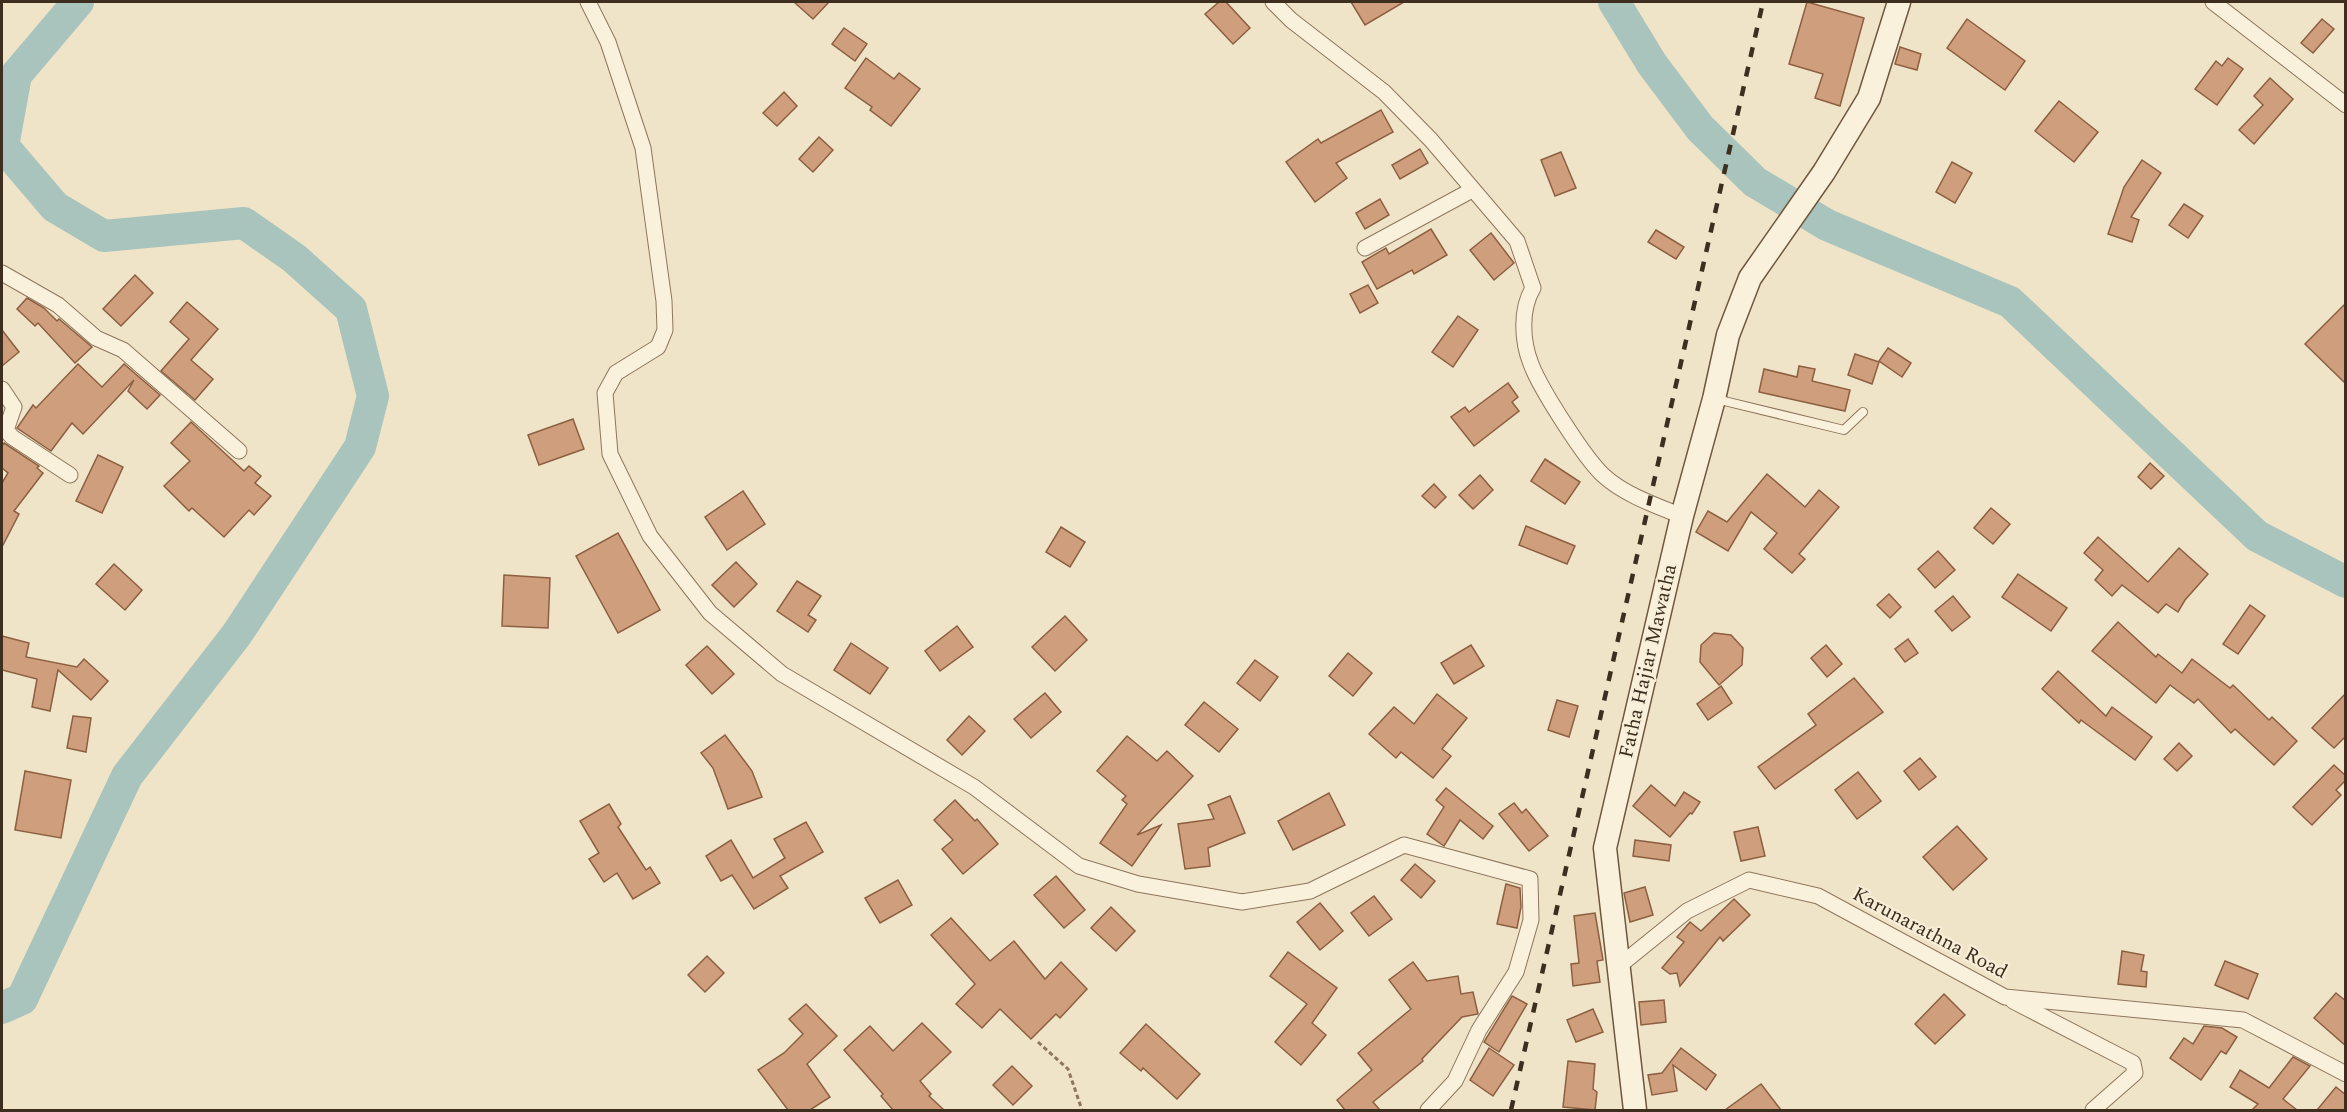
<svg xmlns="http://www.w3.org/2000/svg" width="2347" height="1112" viewBox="0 0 2347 1112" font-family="Spectral,serif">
  <rect width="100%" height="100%" fill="#f0e4c8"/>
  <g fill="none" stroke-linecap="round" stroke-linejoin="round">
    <g stroke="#a9c4bc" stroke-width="32">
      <path d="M1614 2 1652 64 1700 128 1755 182 1827 225 2010 302 2257 536 2346 582"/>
      <path d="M2 1008 22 999 127 776 237 634 360 447 373 396 351 309 294 258 244 223 104 236 55 207 3 146 16 75 78 2"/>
    </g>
  </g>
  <g fill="#cf9f7d" stroke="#8d5f41" stroke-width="1.5">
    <path d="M794 2H829L813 19Z"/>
    <path d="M1219 2H1226L1250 28 1233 44 1205 14Z"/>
    <path d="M1351 2H1404L1365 25Z"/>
    <path d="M1807 2 1864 18 1840 106 1815 98 1823 74 1789 64Z"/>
    <path d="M1967 19 2025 61 2005 90 1947 48Z"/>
    <path d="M2322 19 2334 29 2313 53 2301 43Z"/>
    <path d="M844 28 867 44 855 61 832 44Z"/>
    <path d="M1900 47 1921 54 1917 70 1895 64Z"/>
    <path d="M866 58 894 79 899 73 920 89 891 126 870 110 872 107 845 88Z"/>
    <path d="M2228 58 2243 69 2217 105 2195 89 2216 61 2222 66Z"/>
    <path d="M2270 78 2293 99 2254 144 2239 130 2263 105 2254 96Z"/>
    <path d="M784 92 797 106 777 126 763 113Z"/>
    <path d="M2059 101 2098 132 2074 162 2035 131Z"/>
    <path d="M1381 110 1393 132 1336 163 1347 178 1315 202 1286 162 1318 139 1321 143Z"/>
    <path d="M819 137 833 150 813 172 799 159Z"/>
    <path d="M1420 149 1428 163 1400 179 1392 165Z"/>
    <path d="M1561 152 1576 188 1555 196 1541 160Z"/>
    <path d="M2142 160 2161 173 2131 217 2139 220 2132 242 2108 234 2124 187Z"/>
    <path d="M1952 162 1972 173 1955 203 1936 192Z"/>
    <path d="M1380 199 1389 215 1365 229 1356 213Z"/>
    <path d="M2184 204 2203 216 2188 238 2169 225Z"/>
    <path d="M1431 229 1447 255 1414 274 1412 270 1377 289 1362 262 1386 248 1389 254Z"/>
    <path d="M1656 230 1684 247 1676 259 1648 242Z"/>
    <path d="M1491 233 1514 263 1494 280 1470 250Z"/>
    <path d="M135 275 153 293 121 326 103 309Z"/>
    <path d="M1368 285 1378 303 1360 313 1350 294Z"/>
    <path d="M27 298 44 308 57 321 59 319 92 347 75 363 38 323 35 326 17 309Z"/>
    <path d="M187 302 218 329 191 360 213 379 195 400 161 371 189 339 170 322Z"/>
    <path d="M2346 303V384L2305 344Z"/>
    <path d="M1458 316 1478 330 1453 367 1432 352Z"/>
    <path d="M2 330 19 352 2 366Z"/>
    <path d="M1888 348 1911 363 1902 377 1879 361Z"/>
    <path d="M1855 354 1879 362 1872 384 1848 375Z"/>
    <path d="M78 364 102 387 124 364 160 395 147 409 128 391 134 380 83 434 72 423 51 451 17 428 33 405 36 408Z"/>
    <path d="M1799 366 1815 369 1812 381 1850 390 1845 411 1759 392 1764 369 1797 377Z"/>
    <path d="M1508 383 1518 397 1512 402 1519 411 1474 446 1451 417 1465 407 1469 412Z"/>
    <path d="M573 419 584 449 539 465 528 435Z"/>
    <path d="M191 422 244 471 249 466 261 476 255 483 271 496 254 515 249 510 224 537 192 508 189 511 164 486 190 461 171 443Z"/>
    <path d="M4 443 39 466 37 468 43 473 14 511 19 514 2 547V483L8 473 2 468V446Z"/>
    <path d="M98 455 123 467 102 513 76 501Z"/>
    <path d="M1545 459 1580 482 1565 504 1531 481Z"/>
    <path d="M2150 463 2164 476 2151 489 2138 477Z"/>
    <path d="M1767 474 1805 507 1819 490 1839 507 1799 554 1805 559 1792 573 1764 549 1777 533 1751 512 1728 551 1696 532 1708 511 1727 522Z"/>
    <path d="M1480 475 1493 490 1473 509 1459 495Z"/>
    <path d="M1434 484 1446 497 1435 508 1422 496Z"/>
    <path d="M743 491 765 524 727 550 705 517Z"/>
    <path d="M1991 508 2010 524 1993 544 1974 528Z"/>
    <path d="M1526 526 1575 546 1567 564 1519 545Z"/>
    <path d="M1061 527 1085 542 1070 567 1046 552Z"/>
    <path d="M618 533 660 610 618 633 576 556Z"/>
    <path d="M2098 537 2148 582 2179 548 2208 574 2185 600 2178 612 2166 604 2158 613 2122 585 2112 596 2095 580 2103 570 2084 553Z"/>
    <path d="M1938 551 1955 570 1935 588 1918 569Z"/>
    <path d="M736 562 757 584 734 607 712 585Z"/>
    <path d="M114 564 142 590 125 610 96 584Z"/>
    <path d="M2018 574 2067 608 2051 631 2002 597Z"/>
    <path d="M504 575 550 578 548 628 502 626Z"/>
    <path d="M797 581 821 596 808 615 816 620 808 632 777 611Z"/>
    <path d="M1889 594 1901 607 1890 618 1877 605Z"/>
    <path d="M1953 596 1970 617 1952 631 1935 611Z"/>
    <path d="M2250 605 2265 616 2238 654 2223 644Z"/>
    <path d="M1065 616 1087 640 1055 671 1032 647Z"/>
    <path d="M2118 622 2156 657 2158 654 2182 673 2192 659 2230 688 2233 685 2269 720 2272 717 2297 741 2274 765 2235 729 2231 733 2198 699 2194 703 2170 685 2156 703 2092 651Z"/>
    <path d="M957 626 973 647 940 671 925 651Z"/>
    <path d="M1714 633 1731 635 1743 648 1742 665 1719 685 1700 662 1701 645Z"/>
    <path d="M2 636 29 643 26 657 77 667 84 659 108 681 91 700 58 670 50 711 32 707 37 679 2 670Z"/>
    <path d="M1908 639 1918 653 1905 662 1895 649Z"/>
    <path d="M851 643 888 668 870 694 834 670Z"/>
    <path d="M1471 645 1484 666 1454 684 1441 663Z"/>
    <path d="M1826 645 1842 664 1827 677 1811 658Z"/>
    <path d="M707 646 734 674 712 694 686 665Z"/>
    <path d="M1348 653 1372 673 1353 696 1329 676Z"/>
    <path d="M1255 660 1278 677 1260 701 1237 683Z"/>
    <path d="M2058 671 2106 716 2112 707 2152 737 2135 760 2081 720 2079 723 2042 689Z"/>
    <path d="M1854 678 1883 712 1775 789 1758 767 1816 725 1808 714Z"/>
    <path d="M1721 686 1732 703 1708 720 1697 704Z"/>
    <path d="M1045 693 1061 712 1031 738 1014 719Z"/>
    <path d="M2346 693V736L2334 748 2312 728Z"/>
    <path d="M1437 694 1467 718 1442 749 1451 756 1433 778 1401 752 1396 758 1369 734 1394 707 1414 724Z"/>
    <path d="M1557 700 1578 706 1569 737 1548 730Z"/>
    <path d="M1204 702 1238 729 1219 752 1185 725Z"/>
    <path d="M73 716 91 718 86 752 67 748Z"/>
    <path d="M969 716 985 731 962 755 947 740Z"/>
    <path d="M725 735 752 771 762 797 728 809 713 768 701 753Z"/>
    <path d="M1127 736 1157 761 1167 751 1193 776 1137 835 1161 825 1132 866 1100 843 1127 804 1122 800 1126 796 1097 771Z"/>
    <path d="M2179 743 2192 756 2177 771 2164 759Z"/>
    <path d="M1920 758 1936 777 1919 790 1904 771Z"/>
    <path d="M2334 765 2346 776V780L2336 790 2341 795 2312 825 2293 807Z"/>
    <path d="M25 771 71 780 61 838 15 830Z"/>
    <path d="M1858 772 1881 801 1857 819 1835 790Z"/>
    <path d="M1651 785 1675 806 1684 792 1700 802 1692 814 1690 813 1670 837 1633 806Z"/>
    <path d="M1446 788 1493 826 1483 839 1460 820 1444 846 1427 834 1444 807 1436 800Z"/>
    <path d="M1329 793 1345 825 1293 850 1278 821Z"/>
    <path d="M1230 796 1245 833 1208 848 1210 866 1185 869 1178 824 1214 819 1208 805Z"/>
    <path d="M955 800 975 821 977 819 998 844 963 874 942 849 953 840 934 820Z"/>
    <path d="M1514 803 1522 813 1526 809 1548 836 1529 851 1499 814Z"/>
    <path d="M609 804 621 824 618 827 646 870 650 867 660 883 633 899 617 873 604 882 589 859 599 853 580 821Z"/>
    <path d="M806 822 823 852 780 876 788 888 754 909 732 875 721 881 706 856 731 840 753 878 785 858 774 839Z"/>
    <path d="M1957 826 1987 859 1953 890 1923 857Z"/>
    <path d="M1758 827 1765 856 1741 861 1734 832Z"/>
    <path d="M1635 840 1671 845 1669 861 1633 856Z"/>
    <path d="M1415 864 1435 881 1421 898 1401 880Z"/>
    <path d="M1056 876 1085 910 1064 928 1034 895Z"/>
    <path d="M898 880 912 905 880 923 865 898Z"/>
    <path d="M1506 884 1520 888 1521 907 1517 928 1497 924Z"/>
    <path d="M1645 887 1653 915 1630 922 1624 893Z"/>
    <path d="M1374 896 1392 919 1369 936 1351 913Z"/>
    <path d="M1734 899 1750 915 1723 941 1720 937 1680 986 1677 973 1670 974 1662 968 1684 942 1677 937 1690 922 1701 931Z"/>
    <path d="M1320 903 1343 931 1320 950 1297 922Z"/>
    <path d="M1111 907 1135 931 1116 951 1091 928Z"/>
    <path d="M1595 913 1603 960 1597 961 1600 982 1573 986 1571 964 1579 963 1574 916Z"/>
    <path d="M951 918 990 961 1014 941 1045 979 1061 962 1087 989 1060 1018 1056 1014 1031 1039 1000 1009 982 1028 956 1004 975 984 931 935Z"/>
    <path d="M2122 951 2144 955 2141 971 2147 972 2146 987 2118 984Z"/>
    <path d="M1288 952 1337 988 1312 1023 1326 1035 1301 1065 1275 1042 1307 1004 1270 976Z"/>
    <path d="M707 956 724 973 705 992 688 975Z"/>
    <path d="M2225 961 2258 974 2248 999 2215 985Z"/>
    <path d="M1413 962 1427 981 1458 976 1461 994 1473 992 1478 1014 1462 1017 1422 1059 1423 1061 1373 1102 1380 1110H1345L1337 1100 1372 1070 1358 1053 1411 1009 1389 980Z"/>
    <path d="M2336 993 2346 1001V1046L2314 1018Z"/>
    <path d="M1944 994 1965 1015 1935 1044 1915 1024Z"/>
    <path d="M1512 996 1527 1004 1499 1052 1484 1042Z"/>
    <path d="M1664 1000 1666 1022 1641 1025 1639 1002Z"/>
    <path d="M806 1004 837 1036 807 1064 830 1097 810 1110H788L758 1070 784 1053 803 1034 789 1019Z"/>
    <path d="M1593 1009 1603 1032 1576 1042 1567 1020Z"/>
    <path d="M922 1023 951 1052 920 1081 931 1094 929 1096 944 1110H893L881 1096 883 1094 844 1050 870 1026 893 1051Z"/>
    <path d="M1146 1024 1200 1074 1177 1099 1143 1068 1141 1071 1120 1053Z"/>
    <path d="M2204 1026 2222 1028 2237 1037 2226 1054 2221 1051 2201 1080 2170 1058 2184 1038 2193 1044Z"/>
    <path d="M1489 1048 1514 1065 1493 1096 1470 1080Z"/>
    <path d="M1681 1048 1716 1075 1706 1090 1673 1065 1677 1091 1652 1095 1648 1075 1662 1073Z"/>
    <path d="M2293 1057 2310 1066 2283 1099 2297 1110H2252L2258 1104 2230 1087 2240 1070 2269 1088Z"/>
    <path d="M1568 1061 1595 1064 1593 1089 1597 1092 1595 1110 1563 1107Z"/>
    <path d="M1012 1066 1032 1086 1013 1105 993 1085Z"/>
    <path d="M1761 1084 1781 1110H1725Z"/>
    <path d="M2336 1087 2346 1095V1110H2317Z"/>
  </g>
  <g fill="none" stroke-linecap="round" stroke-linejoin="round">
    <defs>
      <path id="lane" d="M1716 399 1844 430 1863 412"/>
      <g id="street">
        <path d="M588 2 608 42 643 148 664 301 665 330 658 347 616 373 605 393 610 454 650 536 710 613 782 674 974 787 1079 866 1138 884 1242 902 1310 891 1404 845 1530 879 1531 920 1516 972 1479 1030 1455 1081 1428 1110"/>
        <path d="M1273 2 1291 20 1384 92 1431 140 1517 241 1533 288C1520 310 1522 341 1531 364 1540 388 1585 459 1604 476 1625 495 1657 506 1682 516"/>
        <path d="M2213 2 2346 105"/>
        <path d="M1365 248 1472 190"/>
        <path d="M2 273 58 305 96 338 123 350 239 451"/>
        <path d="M2 389 14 407 6 430 12 437 70 475"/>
        <path d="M1619 966 1687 911 1749 880 1818 896 2005 997 2243 1020 2346 1074"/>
        <path d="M2013 1001 2133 1063 2135 1073 2093 1110"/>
      </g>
      <path id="secondary" d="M1635 1110 1605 848 1682 516 1714 399 1728 335 1750 278 1824 172 1869 98 1899 2"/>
    </defs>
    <use href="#lane" stroke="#8d765c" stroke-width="10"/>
    <use href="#street" stroke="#8d765c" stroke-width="17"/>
    <use href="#secondary" stroke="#6f573f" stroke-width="25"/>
    <path stroke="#8d765c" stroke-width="3" stroke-dasharray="4.5 3" stroke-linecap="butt" d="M1038 1042 1068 1069 1082 1110"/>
    <use href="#lane" stroke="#faf1dc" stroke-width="8"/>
    <use href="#street" stroke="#faf1dc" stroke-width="15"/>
    <use href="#secondary" stroke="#faf1dc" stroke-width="22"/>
    <path stroke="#3d2e20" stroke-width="4.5" stroke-dasharray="10 10" stroke-linecap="butt" d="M1511 1110 1763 2"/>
  </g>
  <g text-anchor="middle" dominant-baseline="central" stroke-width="4.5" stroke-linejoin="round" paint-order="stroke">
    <g font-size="20" fill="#3d2e20" stroke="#f7eed8">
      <text transform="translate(1648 661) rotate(-77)">Fatha Hajiar Mawatha</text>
      <text transform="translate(1930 933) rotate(28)">Karunarathna Road</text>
    </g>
  </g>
  <rect width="2347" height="1112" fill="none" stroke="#3d2e20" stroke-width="6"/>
</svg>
